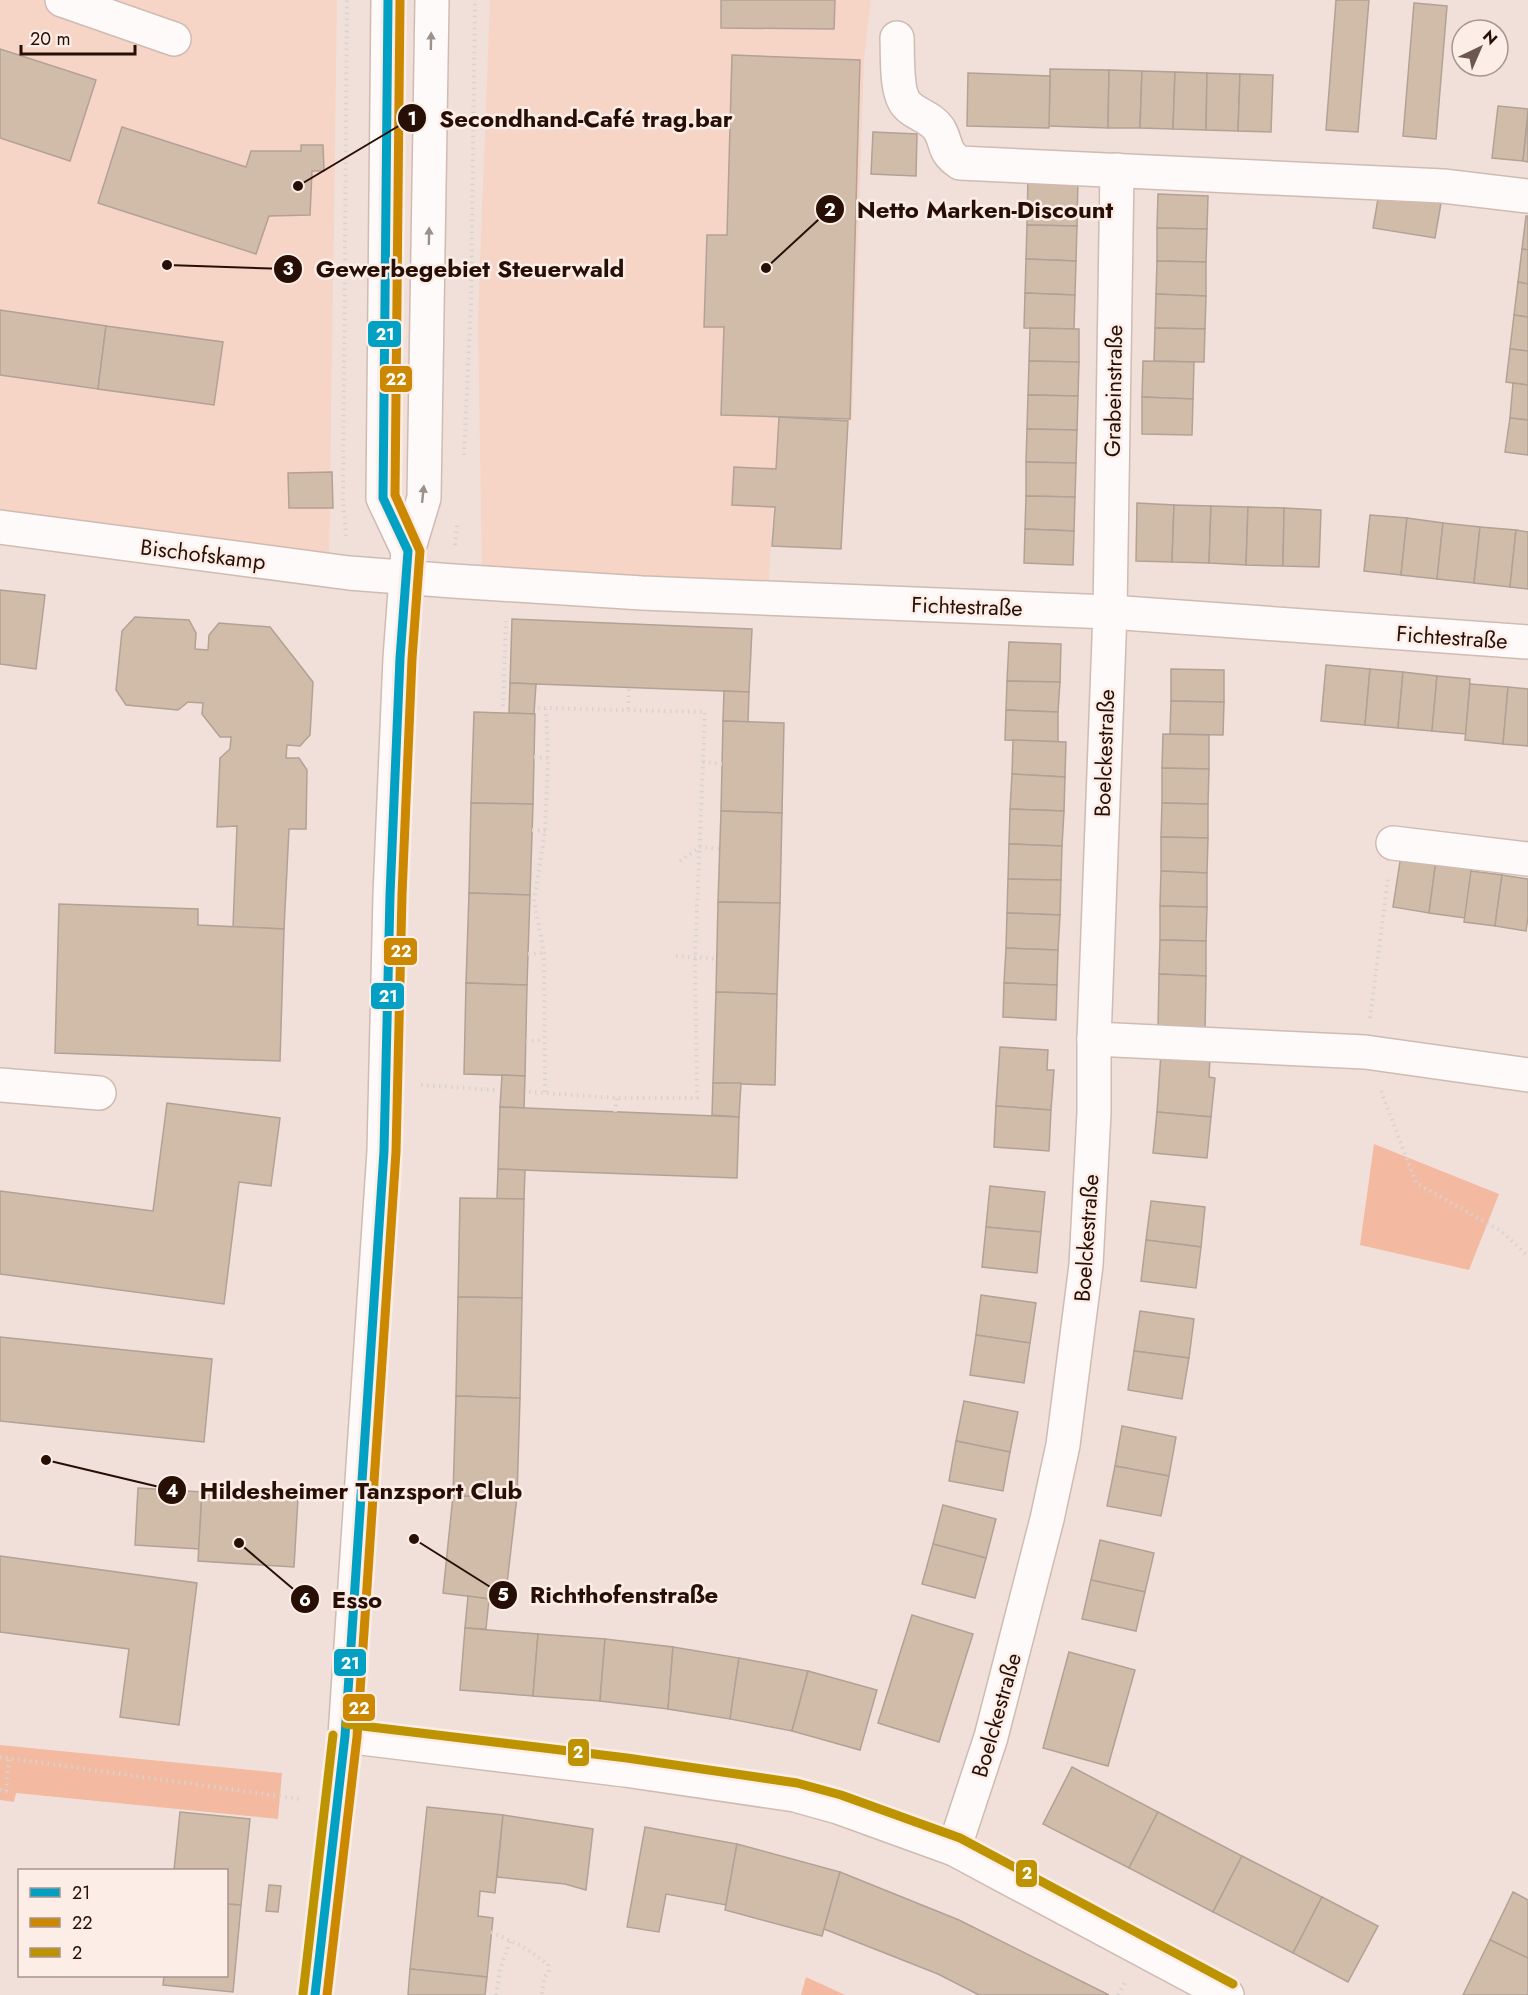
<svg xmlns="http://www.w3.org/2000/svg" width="1528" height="1995" viewBox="0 0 1528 1995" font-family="Jost,sans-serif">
  <rect width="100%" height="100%" fill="#f0e0d9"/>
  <g fill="#f6d4c6">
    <path d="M0 0H337L329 566 0 531Z"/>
    <path d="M490 0H871L864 58 852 421 778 418 768 595 482 574 478 318Z"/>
  </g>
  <g fill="#f3baa1">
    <path d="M1374 1144 1499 1194 1469 1270 1360 1245Z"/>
    <path d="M0 1745 282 1773 278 1819 16 1793 14 1802 0 1800Z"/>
    <path d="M806 1977 845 1995H801Z"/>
  </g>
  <g fill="#d1bcaa" stroke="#b2a195" stroke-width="1.5">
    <path d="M721 0H835L834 29 721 28Z"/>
    <path d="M1336 0H1369L1358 132 1326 130Z"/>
    <path d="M1414 3 1447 6 1436 139 1403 136Z"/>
    <path d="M0 49 96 80 70 161 0 138Z"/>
    <path d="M732 55 860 60 850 419 721 415 724 327H704L707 235H727Z"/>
    <path d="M1050 69 1109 70 1108 128 1049 126Z"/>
    <path d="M1109 70 1142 71 1140 128H1108Z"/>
    <path d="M1142 71 1175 72 1173 129 1140 128Z"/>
    <path d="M1175 72 1207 73 1206 130 1173 129Z"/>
    <path d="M968 73 1050 76 1049 128 967 126Z"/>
    <path d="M1207 73 1240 74 1238 131 1206 130Z"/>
    <path d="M1240 74 1273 75 1271 132 1238 131Z"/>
    <path d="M1498 106 1528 109 1523 161 1492 158Z"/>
    <path d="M1528 116V162L1523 161Z"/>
    <path d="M122 127 246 167 251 151H301V145H323L324 171H312L310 215 269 216 256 254 98 203Z"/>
    <path d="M873 132 917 134 916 176 871 174Z"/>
    <path d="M1028 177 1078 178 1077 226 1027 225Z"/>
    <path d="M1379 193 1441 203 1435 238 1373 228Z"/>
    <path d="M1158 194 1208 196 1207 229 1157 228Z"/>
    <path d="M1526 216H1528V250L1522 249Z"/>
    <path d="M1027 225 1077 226 1076 261 1026 259Z"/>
    <path d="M1157 228 1207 229 1206 262 1157 261Z"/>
    <path d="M1522 249 1528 250V284L1518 282Z"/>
    <path d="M1026 259 1076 261 1075 295 1025 293Z"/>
    <path d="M1157 261 1206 262V296L1156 294Z"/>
    <path d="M1518 282 1528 284V317L1514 315Z"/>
    <path d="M1025 293 1075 295 1074 329 1024 328Z"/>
    <path d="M1156 294 1206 296 1205 329 1155 328Z"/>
    <path d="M0 310 106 326 98 389 0 375Z"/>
    <path d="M1514 315 1528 317V351L1510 349Z"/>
    <path d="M106 326 223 342 214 405 98 389Z"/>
    <path d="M1030 328 1079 329V362L1029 361Z"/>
    <path d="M1155 328 1205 329 1204 362 1154 361Z"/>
    <path d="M1510 349 1528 351V385L1506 382Z"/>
    <path d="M1029 361 1079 362 1078 396 1028 395Z"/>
    <path d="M1143 361 1194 362 1193 399 1142 397Z"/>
    <path d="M1513 383 1528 385V420L1510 418Z"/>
    <path d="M1028 395 1078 396 1077 430 1027 429Z"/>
    <path d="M1142 397 1193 399 1192 435 1142 434Z"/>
    <path d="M779 417 848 421 841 549 772 546 775 507 732 505 734 467 776 469Z"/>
    <path d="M1510 418 1528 420V455L1505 452Z"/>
    <path d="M1027 429 1077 430 1076 463 1026 462Z"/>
    <path d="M1026 462 1076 463 1075 497 1026 496Z"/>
    <path d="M332 472 333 508H289L288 473Z"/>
    <path d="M1026 496 1075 497 1074 531 1025 529Z"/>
    <path d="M1137 503 1174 505 1172 562 1136 561Z"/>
    <path d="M1174 505 1211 506 1209 563 1172 562Z"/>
    <path d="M1211 506 1248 507 1246 565 1209 563Z"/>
    <path d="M1248 507 1284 508 1283 566 1246 565Z"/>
    <path d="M1284 508 1321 510 1319 567 1283 566Z"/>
    <path d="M1370 515 1407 518 1401 575 1364 571Z"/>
    <path d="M1407 518 1443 523 1437 579 1401 575Z"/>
    <path d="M1443 523 1480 527 1474 583 1437 579Z"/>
    <path d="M1480 527 1516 530 1510 587 1474 583Z"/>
    <path d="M1025 529 1074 531 1073 565 1024 563Z"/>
    <path d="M1516 530 1528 532V589L1510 587Z"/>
    <path d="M0 590 45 595 36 669 0 664Z"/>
    <path d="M135 617 189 620 196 633 195 649 208 650 209 635 219 623 270 627 313 682 310 735 300 746 287 745 286 758H299L307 770 306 829H289L284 929 233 927 237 826 217 827 220 758 230 749 231 737H220L202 714 203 703 188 702 178 710 126 705 116 690 122 631Z"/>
    <path d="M512 619 752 629 749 692 510 683Z"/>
    <path d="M1009 642 1061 644 1060 682 1007 681Z"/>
    <path d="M1326 665 1370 669 1365 725 1321 721Z"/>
    <path d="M1171 669 1224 670V702L1171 701Z"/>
    <path d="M1370 669 1403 672 1398 728 1365 725Z"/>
    <path d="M1403 672 1437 676 1432 731 1398 728Z"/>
    <path d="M1437 676 1470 679 1466 734 1432 731Z"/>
    <path d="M1007 681 1060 682 1058 712 1006 710Z"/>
    <path d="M510 683 536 684 534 714 509 713Z"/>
    <path d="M1470 684 1508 687 1503 744 1465 740Z"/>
    <path d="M1508 687 1528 689V746L1503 744Z"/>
    <path d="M724 691 749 692 748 722 723 721Z"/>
    <path d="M1171 701 1224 702 1223 735 1170 734Z"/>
    <path d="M1006 710 1058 712V742L1005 740Z"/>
    <path d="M474 712 535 714 533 804 471 803Z"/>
    <path d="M723 721 784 723 782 813 721 811Z"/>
    <path d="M1163 734 1209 735V769L1162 768Z"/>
    <path d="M1013 740 1066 742 1065 777 1012 774Z"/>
    <path d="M1162 768 1209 769 1208 804 1162 803Z"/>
    <path d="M1012 774 1065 777 1064 811 1010 809Z"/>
    <path d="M471 803 533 804 530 895 469 893Z"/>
    <path d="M1162 803 1208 804V838L1161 837Z"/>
    <path d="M1010 809 1064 811 1062 846 1009 844Z"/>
    <path d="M721 811 782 813 780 903 718 902Z"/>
    <path d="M1161 837 1208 838 1207 873 1161 871Z"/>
    <path d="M1009 844 1062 846 1061 880 1008 879Z"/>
    <path d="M1401 855 1436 860 1429 913 1393 907Z"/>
    <path d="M1436 860 1472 866 1465 918 1429 913Z"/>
    <path d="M1161 871 1207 873V907L1160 906Z"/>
    <path d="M1471 871 1502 875 1495 926 1464 922Z"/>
    <path d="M1502 875 1528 879V917L1526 931 1495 926Z"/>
    <path d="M1008 879 1061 880 1060 915 1007 913Z"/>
    <path d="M469 893 530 895 527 985 466 983Z"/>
    <path d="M718 902 780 903 777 994 716 992Z"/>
    <path d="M59 904 198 909V925L284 929 280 1061 55 1053Z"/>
    <path d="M1160 906 1207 907 1206 941 1160 940Z"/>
    <path d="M1007 913 1060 915 1058 950 1006 948Z"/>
    <path d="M1160 940 1206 941V976L1159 974Z"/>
    <path d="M1006 948 1058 950 1057 985 1004 983Z"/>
    <path d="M1159 974 1206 976 1205 1030 1158 1029Z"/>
    <path d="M466 983 527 985 525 1076 464 1074Z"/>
    <path d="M1004 983 1057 985 1056 1020 1003 1017Z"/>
    <path d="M716 992 777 994 775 1085 713 1083Z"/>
    <path d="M1000 1047 1048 1050 1047 1070H1054L1051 1110 996 1106Z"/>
    <path d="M1161 1053 1210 1058 1209 1077 1215 1078 1211 1117 1157 1112Z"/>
    <path d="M502 1075 525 1076 524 1108 500 1107Z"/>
    <path d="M713 1083H741L739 1117 712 1115Z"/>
    <path d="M167 1103 280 1118 271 1186 239 1182 224 1304 0 1274V1191L153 1211Z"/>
    <path d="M996 1106 1051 1110 1049 1151 994 1147Z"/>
    <path d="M500 1107 739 1117 737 1178 498 1169Z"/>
    <path d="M1157 1112 1211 1117 1207 1158 1153 1153Z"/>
    <path d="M498 1169 525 1170 524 1199H497Z"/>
    <path d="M990 1186 1045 1192 1041 1232 986 1227Z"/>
    <path d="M460 1198 524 1199 522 1298 458 1297Z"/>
    <path d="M1151 1201 1205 1207 1201 1247 1146 1240Z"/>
    <path d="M986 1227 1041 1232 1037 1273 982 1267Z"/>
    <path d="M1146 1240 1201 1247 1196 1288 1141 1281Z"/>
    <path d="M981 1295 1036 1303 1030 1343 976 1335Z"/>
    <path d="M458 1297 522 1298 520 1398 456 1396Z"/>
    <path d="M1140 1311 1194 1319 1189 1358 1134 1351Z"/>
    <path d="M976 1335 1030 1343 1024 1383 970 1375Z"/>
    <path d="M0 1337 212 1359 204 1442 0 1421Z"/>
    <path d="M1134 1351 1189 1358 1182 1399 1128 1390Z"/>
    <path d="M456 1396 520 1398 517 1497 453 1496Z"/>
    <path d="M964 1401 1018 1412 1010 1452 956 1441Z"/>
    <path d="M1122 1426 1176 1437 1169 1476 1115 1466Z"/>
    <path d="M956 1441 1010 1452 1003 1491 949 1481Z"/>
    <path d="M1115 1466 1169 1476 1161 1516 1107 1506Z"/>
    <path d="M138 1488 202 1492 199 1549 135 1545Z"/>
    <path d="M202 1492 298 1498 294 1567 198 1561Z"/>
    <path d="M453 1496 517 1497 505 1601 443 1593Z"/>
    <path d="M943 1505 996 1519 986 1558 933 1544Z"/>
    <path d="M1100 1540 1154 1553 1145 1592 1091 1580Z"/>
    <path d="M933 1544 986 1558 975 1598 922 1584Z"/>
    <path d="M0 1556 197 1583 179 1725 120 1717 129 1649 0 1632Z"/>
    <path d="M1091 1580 1145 1592 1136 1631 1082 1619Z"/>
    <path d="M468 1596 489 1599 486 1629 465 1628Z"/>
    <path d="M912 1615 973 1634 939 1742 878 1723Z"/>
    <path d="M465 1628 538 1634 533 1696 460 1690Z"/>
    <path d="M538 1634 605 1639 600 1701 533 1696Z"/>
    <path d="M605 1639 673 1647 668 1709 600 1701Z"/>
    <path d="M673 1647 739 1658 730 1719 668 1709Z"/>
    <path d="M1069 1652 1135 1670 1108 1766 1043 1748Z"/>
    <path d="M739 1658 808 1671 792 1731 730 1719Z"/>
    <path d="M808 1671 877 1690 860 1750 792 1731Z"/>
    <path d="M1072 1767 1158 1812 1129 1868 1043 1824Z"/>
    <path d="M427 1807 503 1815 495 1893 480 1891 478 1916 493 1918 487 1977 410 1969Z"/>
    <path d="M180 1812 250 1819 241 1905 226 1904V1870H174Z"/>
    <path d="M1158 1812 1242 1856 1213 1912 1129 1868Z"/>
    <path d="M503 1815 593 1829 586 1890 565 1884 497 1877Z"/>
    <path d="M645 1827 737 1844 726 1905 666 1894 659 1932 627 1927Z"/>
    <path d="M737 1844 840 1872 822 1936 725 1910Z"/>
    <path d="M1242 1856 1322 1897 1293 1953 1213 1912Z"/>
    <path d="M840 1872 959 1920 1109 1995H979L938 1974 824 1929Z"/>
    <path d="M269 1885 281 1886 278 1912 266 1911Z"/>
    <path d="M1513 1892 1528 1900V1958L1490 1940Z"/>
    <path d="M1322 1897 1378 1926 1348 1982 1293 1953Z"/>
    <path d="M226 1904 241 1905 233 1992 163 1985 164 1976H226Z"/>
    <path d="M1490 1940 1528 1958V1995H1463Z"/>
    <path d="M410 1969 487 1977 485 1995H408Z"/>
  </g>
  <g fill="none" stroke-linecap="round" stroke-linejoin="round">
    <defs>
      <g id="minor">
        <path d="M62 0 174 39"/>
        <path d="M388 0 383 498 408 551"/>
        <path d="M897 38C898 55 895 94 908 106 917 115 931 117 939 129 948 144 942 151 960 163L1443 186 1528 196"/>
        <path d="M0 527 349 573 453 581 642 593 1110 612 1528 642"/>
        <path d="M1393 843 1528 859"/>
        <path d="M1094 1039 1365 1052 1528 1075"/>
        <path d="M0 1085 99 1093"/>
        <path d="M345 1736 625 1770 795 1795 838 1807 954 1849 1227 1995"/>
        <path d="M954 1849 991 1737 1047 1519 1063 1445 1086 1265 1094 1113V1039L1110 612 1117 170"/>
        <path d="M315 1995 345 1736 384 1151 390 895 400 658 408 551 424 498 432 0"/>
      </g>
    </defs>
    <use href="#minor" stroke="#d0bbb2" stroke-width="36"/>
    <g stroke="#d8d2d0" stroke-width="4" stroke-dasharray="1.5 4.5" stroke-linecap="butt">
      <path d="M464 455 471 303 475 0"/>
      <path d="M346 536 343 500 347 0"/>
      <path d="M455 545 457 522"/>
      <path d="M503 706 506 621"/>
      <path d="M628 709 629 687"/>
      <path d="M534 757 548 758"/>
      <path d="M703 762 722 764"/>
      <path d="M532 830 545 831"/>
      <path d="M680 861 700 847 720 849"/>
      <path d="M528 954 544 953"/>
      <path d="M676 956 717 959"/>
      <path d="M1370 1018 1388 879"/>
      <path d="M526 1041 544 1040"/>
      <path d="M421 1085 495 1090"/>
      <path d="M1381 1091 1416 1183 1501 1231 1528 1256"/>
      <path d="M529 1092 617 1098H697L695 958 705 712 538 708"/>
      <path d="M545 1092 544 953 534 901 545 831 548 758 546 709"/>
      <path d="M615 1112 617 1098"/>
      <path d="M0 1757 300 1799"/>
      <path d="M0 1790 6 1791 9 1758"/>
      <path d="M491 1932 522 1946 548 1964 549 1972 544 1978 542 1995"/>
      <path d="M496 1995 500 1970 510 1941"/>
      <path d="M1118 1995 1125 1982"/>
    </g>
    <use href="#minor" stroke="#fdfaf9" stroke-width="33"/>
    <defs>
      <path id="bus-1" d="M315 1995 345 1736 384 1151 390 895 400 658 408 551 383 498 388 0"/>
      <path id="bus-2" d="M327 1995 357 1737 396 1152 402 895 412 659 420 551 395 495 400 0"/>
      <g id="bus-3">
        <path d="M346 1724 627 1758 797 1783 841 1795 960 1838 1233 1984"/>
        <path d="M303 1994 333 1735"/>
      </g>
    </defs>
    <use href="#bus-1" stroke="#fcede7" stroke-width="14"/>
    <use href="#bus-2" stroke="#fcede7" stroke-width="14"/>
    <use href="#bus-3" stroke="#fcede7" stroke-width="14"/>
    <use href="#bus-1" stroke="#02a1c4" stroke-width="9"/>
    <use href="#bus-2" stroke="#cd8801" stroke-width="9"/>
    <use href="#bus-3" stroke="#be9302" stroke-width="9"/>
  </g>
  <defs><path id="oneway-solid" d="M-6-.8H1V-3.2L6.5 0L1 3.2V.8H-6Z" transform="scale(1.5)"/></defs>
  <g fill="#9d908b">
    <use href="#oneway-solid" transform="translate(431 41) rotate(-89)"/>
    <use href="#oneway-solid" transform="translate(429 236) rotate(-89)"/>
    <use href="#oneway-solid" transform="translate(423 494) rotate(-84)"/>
  </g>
  <g text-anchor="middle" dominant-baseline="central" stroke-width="5" stroke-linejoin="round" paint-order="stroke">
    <g font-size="22" fill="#270f05" stroke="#fcede7">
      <text transform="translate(1113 391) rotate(-89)">Grabeinstraße</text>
      <text transform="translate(203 554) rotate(7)">Bischofskamp</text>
      <text transform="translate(967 606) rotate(2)">Fichtestraße</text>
      <text transform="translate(1452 637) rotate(4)">Fichtestraße</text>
      <text transform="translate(1104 753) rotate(-88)">Boelckestraße</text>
      <text transform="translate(1086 1238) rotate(-86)">Boelckestraße</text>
      <text transform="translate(996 1715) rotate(-74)">Boelckestraße</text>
    </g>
  </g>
  <path fill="none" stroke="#270f05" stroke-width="2" d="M298 186L412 118M766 268L830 209M167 265L288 269M46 1460L172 1490M414 1539L503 1595M239 1543L305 1599"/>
  <g fill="#270f05" stroke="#fcede7" stroke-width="2">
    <circle cx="298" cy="186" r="6"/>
    <circle cx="766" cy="268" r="6"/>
    <circle cx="167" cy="265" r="6"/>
    <circle cx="46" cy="1460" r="6"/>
    <circle cx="414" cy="1539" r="6"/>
    <circle cx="239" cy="1543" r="6"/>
    <circle cx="412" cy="118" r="15"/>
    <circle cx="830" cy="209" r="15"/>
    <circle cx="288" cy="269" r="15"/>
    <circle cx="172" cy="1490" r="15"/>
    <circle cx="503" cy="1595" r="15"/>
    <circle cx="305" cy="1599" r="15"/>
  </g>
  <g font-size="18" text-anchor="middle" font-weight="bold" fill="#fff">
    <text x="412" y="125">1</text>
    <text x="830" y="216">2</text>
    <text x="288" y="275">3</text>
    <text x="172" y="1497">4</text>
    <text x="503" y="1601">5</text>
    <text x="305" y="1606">6</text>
  </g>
  <g font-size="24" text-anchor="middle" font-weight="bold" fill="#270f05" stroke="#fcede7" stroke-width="5" stroke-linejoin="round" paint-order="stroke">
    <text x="586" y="127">Secondhand-Café trag.bar</text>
    <text x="985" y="218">Netto Marken-Discount</text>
    <text x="470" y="277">Gewerbegebiet Steuerwald</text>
    <text x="361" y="1499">Hildesheimer Tanzsport Club</text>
    <text x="624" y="1603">Richthofenstraße</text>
    <text x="357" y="1608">Esso</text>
  </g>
  <g stroke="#fcede7" stroke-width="2">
    <rect x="367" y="320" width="35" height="28" rx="6" fill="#02a1c4"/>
    <rect x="379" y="365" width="34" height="28" rx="6" fill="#cd8801"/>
    <rect x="383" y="937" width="35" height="29" rx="6" fill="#cd8801"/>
    <rect x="370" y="982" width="35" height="28" rx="6" fill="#02a1c4"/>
    <rect x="333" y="1648" width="34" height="29" rx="6" fill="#02a1c4"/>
    <rect x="342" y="1693" width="34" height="29" rx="6" fill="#cd8801"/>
    <rect x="567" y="1738" width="23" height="29" rx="6" fill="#be9302"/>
    <rect x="1015" y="1859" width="23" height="29" rx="6" fill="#be9302"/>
  </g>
  <g font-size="16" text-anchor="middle" font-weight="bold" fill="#fff">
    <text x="385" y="340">21</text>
    <text x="396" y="385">22</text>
    <text x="401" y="957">22</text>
    <text x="388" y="1002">21</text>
    <text x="350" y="1669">21</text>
    <text x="359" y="1714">22</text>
    <text x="578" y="1758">2</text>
    <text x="1027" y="1879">2</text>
  </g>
  <rect x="18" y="1869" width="210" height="108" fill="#fcede7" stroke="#a7948d" stroke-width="1.5"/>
  <rect x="30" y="1888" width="30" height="9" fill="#02a1c4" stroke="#a7948d" stroke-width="1.5"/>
  <text x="72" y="1899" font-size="18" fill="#270f05">21</text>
  <rect x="30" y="1918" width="30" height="9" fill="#cd8801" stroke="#a7948d" stroke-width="1.5"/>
  <text x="72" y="1929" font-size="18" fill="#270f05">22</text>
  <rect x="30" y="1948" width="30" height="9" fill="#be9302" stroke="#a7948d" stroke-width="1.5"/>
  <text x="72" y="1959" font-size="18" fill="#270f05">2</text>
  <g transform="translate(1480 48) rotate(44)"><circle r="28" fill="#fcede7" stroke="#a7948d" stroke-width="1.5"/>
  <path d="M0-4.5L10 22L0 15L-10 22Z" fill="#6d584f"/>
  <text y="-9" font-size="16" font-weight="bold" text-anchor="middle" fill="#270f05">N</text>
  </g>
  <path d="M21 45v9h114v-9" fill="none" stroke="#270f05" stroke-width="3"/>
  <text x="30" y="45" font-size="18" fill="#270f05" stroke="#fcede7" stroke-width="4.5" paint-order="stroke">20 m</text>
</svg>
